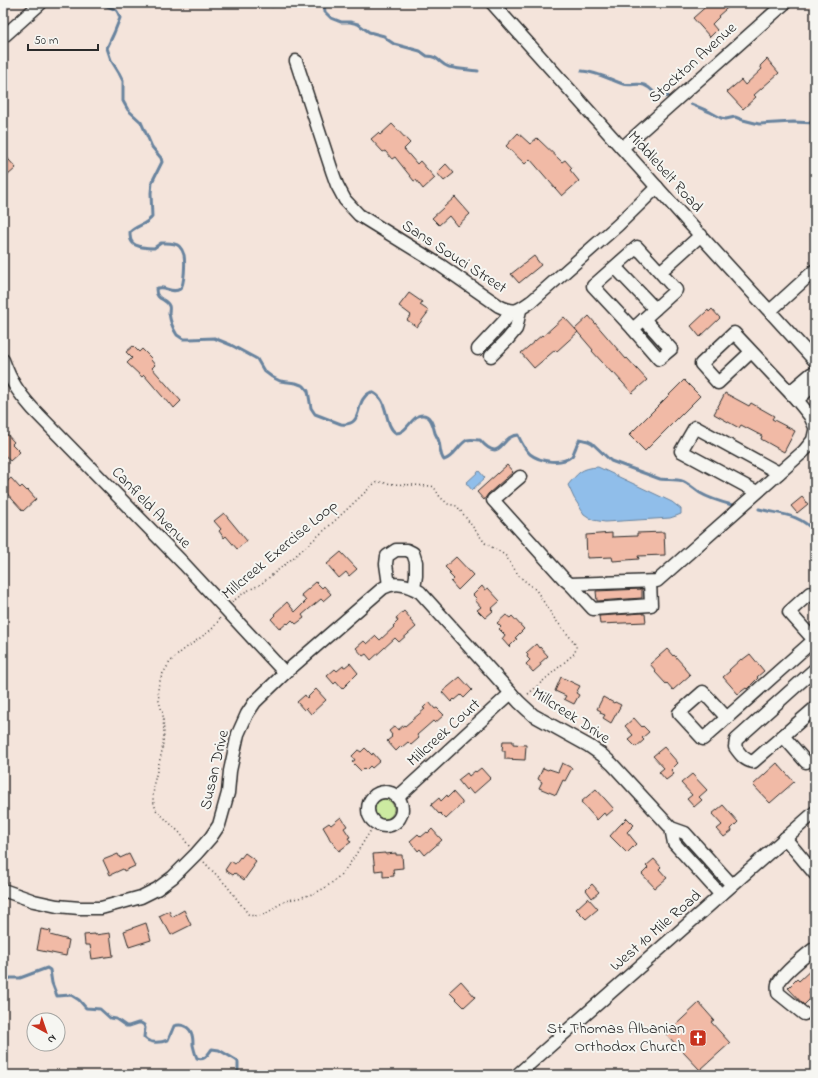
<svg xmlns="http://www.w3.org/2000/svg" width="818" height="1078" viewBox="0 0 818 1078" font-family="'Indie Flower',sans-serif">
  <rect width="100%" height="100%" fill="#f4e4db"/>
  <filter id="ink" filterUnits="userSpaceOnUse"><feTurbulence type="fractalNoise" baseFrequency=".025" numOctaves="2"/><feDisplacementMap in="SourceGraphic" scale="8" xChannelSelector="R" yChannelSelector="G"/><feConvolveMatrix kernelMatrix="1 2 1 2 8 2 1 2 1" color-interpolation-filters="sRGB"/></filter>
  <g filter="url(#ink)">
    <circle fill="#cceaa1" stroke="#7c8a66" cx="384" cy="809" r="10"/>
    <g fill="#90beea" stroke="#68839e">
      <path d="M598 467 672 502 681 509V514L676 516 670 518 605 522 593 520 584 514 574 498 568 485C578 473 581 468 598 467Z"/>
      <path d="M479 471 485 478 472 490 466 483Z"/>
    </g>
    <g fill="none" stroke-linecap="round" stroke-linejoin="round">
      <g stroke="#68839e" stroke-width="3">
        <path d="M100 3 116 10C118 12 119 15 120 18L114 33 107 48 111 60 119 73 123 81V101L128 110 141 122 152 147 161 158 162 162 152 182 151 193 152 217C146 225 137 225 130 232 130 235 130 240 132 242 135 247 148 248 154 248L161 243C166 243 175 242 179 246 182 249 183 251 184 255 185 260 185 285 180 289 172 295 163 284 156 289 156 301 166 298 169 306 170 308 169 311 169 313 170 320 173 329 177 335L183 339H190L214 338 231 345 257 359 264 371 272 377 280 381 296 383 304 386 308 391 311 408 315 414 341 424C365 427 353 400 371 392 390 398 383 425 396 433 406 433 410 420 418 416 430 411 433 425 435 433 436 435 437 437 438 439 441 445 439 454 444 460 454 457 458 445 467 440 470 439 476 440 480 440 502 465 500 435 518 435 521 442 525 449 530 454 540 462 562 465 572 456 574 453 574 451 576 447 576 444 579 442 580 439L588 441 592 443 611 461 660 479C666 480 677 479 682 481 688 483 694 489 700 493 710 499 721 502 732 505"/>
        <path d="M265 3 272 6 280 3"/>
        <path d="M324 3 325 12 331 18 341 22H350L358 24 369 32 384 36 388 40 394 44 420 51 427 56C439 56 439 64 449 67 457 69 469 70 478 71"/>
        <path d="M582 71C597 72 609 79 623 84 630 86 637 83 644 85 657 90 653 99 668 96"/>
        <path d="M691 104 710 112 721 118 726 119 735 117 743 120 759 124 793 122 815 123"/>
        <path d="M759 509C782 515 798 513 815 532"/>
        <path d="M3 980 11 978H20L47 968 50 970 52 983 57 996 71 995 79 1000 86 1008 100 1009 110 1018 116 1019 126 1026H129L138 1023H141L144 1025 145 1028 144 1037C149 1044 160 1043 168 1040L174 1026C182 1023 190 1027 192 1035 193 1038 193 1042 193 1045 194 1049 195 1054 197 1058 205 1061 208 1054 212 1049L219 1050 236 1060 238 1062V1075"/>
      </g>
    </g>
    <g fill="#f1baa6" stroke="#2b2b2b">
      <path d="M710 3H733L718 16 719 17 712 24 717 30 710 37 693 18Z"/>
      <path d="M767 59 779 73 754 95 756 97 743 109 727 92 741 80 745 85 762 69 760 66Z"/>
      <path d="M392 124 410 143 404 149 417 164 420 161 435 178 423 189 416 180 414 181 395 157 392 159 385 151 383 152 371 139 378 133 380 135Z"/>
      <path d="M518 133 530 144 537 138 562 162 565 160 572 168 570 170 579 181 562 196 530 159 525 164 506 146Z"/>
      <path d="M3 153 16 168 7 176 3 171Z"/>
      <path d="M446 164 454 173 444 181 437 173Z"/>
      <path d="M455 197 470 214 457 226 449 216 439 225 432 218Z"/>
      <path d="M534 256 541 265 519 283 511 274Z"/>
      <path d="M409 293 422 302 420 305 429 311 417 327 407 320 411 315 399 306Z"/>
      <path d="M712 309 720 318 700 337 691 326 708 310 709 312Z"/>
      <path d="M589 316 626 359 627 358 647 380 632 393 613 372 612 373 592 351 593 350 575 329Z"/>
      <path d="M564 317 578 332 557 351 555 350 534 368 521 353 542 335 543 336Z"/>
      <path d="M133 346 139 352 142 349 152 359 151 360 155 365 152 368 181 401 174 408 170 403 169 404 144 375 142 377 127 363 132 358 126 352Z"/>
      <path d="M684 380 700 396 645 451 629 435Z"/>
      <path d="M725 393 749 406 751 403 774 416 772 419 795 431 784 452 761 439 762 436 741 425 739 428 714 414Z"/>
      <path d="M3 430 14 442 12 444 20 452 10 461 3 453Z"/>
      <path d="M507 465 513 472 488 494 484 500 477 492Z"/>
      <path d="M11 478 20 488 22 486 27 491 28 490 36 499 23 511 3 489V485Z"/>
      <path d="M802 497 808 504 797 513 791 506Z"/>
      <path d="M224 513 247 541 237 549 226 536 224 538 219 531 221 529 214 521Z"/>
      <path d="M664 532 665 555 638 556 639 559 613 561 612 557 587 558 586 535 612 533V537L637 536V533Z"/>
      <path d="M341 552 357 569 349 576 346 572 339 578 327 564Z"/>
      <path d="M456 557 473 575 458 590 451 582 454 579 449 574 451 573 445 567Z"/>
      <path d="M316 582 322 588 324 586 331 594 323 601 321 599 302 615 304 618 296 624 292 620 288 624 287 623 280 629 271 619 275 615 274 614 287 602 295 612 306 601 301 595Z"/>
      <path d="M482 586 485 590 488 588 500 601 491 609 493 611 485 618 477 610 481 607 475 600 477 599 473 595Z"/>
      <path d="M642 589V598L597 601 596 591Z"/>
      <path d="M404 611 411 619 410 620 416 627 399 642 395 638 371 660 366 654 363 656 356 648 364 641 367 644 376 636 380 640 394 627 393 626 398 621 396 618Z"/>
      <path d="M643 613V614H645L646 622 600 624 599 616Z"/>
      <path d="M506 615 510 618 512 616 524 629 515 638 517 639 509 647 502 639 505 635 499 629 501 627 497 623Z"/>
      <path d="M536 644 539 648 540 647 548 656 540 663 541 665 533 672 526 664 530 660 527 657 528 655 526 653Z"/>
      <path d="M667 649 673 656 674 655 685 667 684 668 690 675 673 690 667 683 666 684 655 672 656 671 650 664Z"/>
      <path d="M750 654 764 671 757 677 758 678 747 689 746 688 738 694 723 677 730 671 729 670 741 659 742 660Z"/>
      <path d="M350 663 358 673 342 689 336 682 334 684 327 676 335 669 337 671 343 666 345 667Z"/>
      <path d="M460 677 472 690 464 698 461 695 455 700 454 699 451 702 442 692Z"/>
      <path d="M561 677 580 686 576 693 579 695 574 704 564 699 566 696 555 691Z"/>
      <path d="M316 689 326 700 311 714 306 708 304 710 297 702 305 695 307 698Z"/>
      <path d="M603 697 614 703 615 702 621 705 611 723 603 718 605 715 600 713 601 711 597 709Z"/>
      <path d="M429 702 435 709 437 708 444 715 435 723 433 721 417 735 419 738 411 745 408 742 402 747 401 746 396 751 387 741 392 737 391 736 392 735 389 731 395 726 398 730 404 725 405 726 425 709 423 708Z"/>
      <path d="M634 718 642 727 643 726 649 732 642 738 644 740 636 747 628 739 633 735 625 726Z"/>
      <path d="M503 741H513V744L526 745 525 760 505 759V751H502Z"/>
      <path d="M664 747 678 763 671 770 674 774 666 780 659 772 664 768 653 756Z"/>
      <path d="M365 748 372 755 373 753 380 761 372 768 370 766 366 770 364 768 361 771 352 762 355 760 352 756 358 750 361 752Z"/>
      <path d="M562 763 572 768 565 781 563 780 556 795 539 788 542 782 538 779 543 768 548 770 549 769 558 772Z"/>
      <path d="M777 763 794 782 770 803 753 785Z"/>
      <path d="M481 768 490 778H489L490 779 473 794 468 788 466 790 458 780 467 773 469 776 475 771 476 772Z"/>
      <path d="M692 774 707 790 699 797 702 800 694 807 687 799 692 795 681 783Z"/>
      <path d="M596 789 614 809 606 816 604 813 597 820 581 802Z"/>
      <path d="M453 792 462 802V804L446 819 440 813 439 814 431 805 439 798 441 801 447 795 448 797Z"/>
      <path d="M723 805 738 822 731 829 732 831 724 837 717 829 722 825 712 814Z"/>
      <path d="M341 817 347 826 344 828 350 837 348 838 351 842 339 851 329 838V837L323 827 329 823 331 825Z"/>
      <path d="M627 818 634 825 627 832 636 843 635 844H636L627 853 610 836 618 827Z"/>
      <path d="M432 829 441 839 442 840 425 855 420 849 418 851 410 841 418 834 421 837 427 832 428 833Z"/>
      <path d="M245 853 256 861 253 865 254 866 244 880 235 873 233 875 225 870 231 861 235 864 240 857 241 858Z"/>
      <path d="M385 853V854L396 853V855H402L403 868 393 869 394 876 383 877V870L375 871 373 854Z"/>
      <path d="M118 854 120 858 129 854 135 866 124 871 123 869 110 875 103 860Z"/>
      <path d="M654 859 661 867 659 869 667 878 655 888 642 874 648 868 646 866Z"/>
      <path d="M592 884 599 892 592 898 586 890Z"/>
      <path d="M588 898 598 909 586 919 576 909Z"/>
      <path d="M184 910 191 925 171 935 165 924 164 925 159 916 169 911 172 917Z"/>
      <path d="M146 923 151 940 129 947 124 931Z"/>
      <path d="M41 929 51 931 50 935 69 940 66 956 37 950Z"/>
      <path d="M110 933 113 956 92 959 90 945H85L84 935 95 934V935Z"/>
      <path d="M815 966V988L809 993 812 997 804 1005 788 988 797 979 799 981Z"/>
      <path d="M461 981 475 997 464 1007 449 992Z"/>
      <path d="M699 1003 714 1020 711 1022 730 1043 700 1070 666 1034Z"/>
    </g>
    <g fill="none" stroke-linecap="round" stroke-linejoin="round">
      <defs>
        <g id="minor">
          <path d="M492 3 689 223 815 361"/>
          <path d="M3 37 41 3"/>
          <path d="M296 61 332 171 337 185 345 200 359 215 440 265 499 306C515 314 518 311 532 301L618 225 657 187"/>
          <path d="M622 148 785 3"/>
          <path d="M615 267 655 309"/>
          <path d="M660 272 676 290 633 329 593 286 637 247 660 272 701 235"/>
          <path d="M770 311 815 270"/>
          <path d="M633 329 659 359 671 349 644 319"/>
          <path d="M478 349 506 319 509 311"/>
          <path d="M751 352 718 383 701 364 734 333 797 400 810 416 815 427"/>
          <path d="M491 356 507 340 516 329 520 310"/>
          <path d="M3 360C11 382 18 392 33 409L184 564 285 673"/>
          <path d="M790 392 811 374 815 373"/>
          <path d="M797 400 815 384"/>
          <path d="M520 477 493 500 564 579 570 584 657 581 804 451 813 440 815 431"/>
          <path d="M757 492 681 451 695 427 779 473"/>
          <path d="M570 584 593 609 651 605 650 582"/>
          <path d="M389 585 386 564 387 556 396 550H407L413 553 416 562V576L414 588"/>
          <path d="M814 640 789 612 810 593 815 598"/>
          <path d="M815 669 736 740 735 747C740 754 744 760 753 762L815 708"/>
          <path d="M727 718 703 692 679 713 703 739 815 639"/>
          <path d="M783 736 806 762"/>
          <circle cx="385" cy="809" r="17"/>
          <path d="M398 797 511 693"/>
          <path d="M671 828 674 843 721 895"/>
          <path d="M785 838 815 874"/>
          <path d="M3 890 34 901 57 906 80 908H101L141 897 157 889 173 877 196 854 211 837 219 825 228 793 230 771 238 734 247 714 255 702 285 673 383 588C396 581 408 585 420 592L519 702 533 715 589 746 602 755 612 764 671 828 685 833 732 885"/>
          <path d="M804 1014 778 993C778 990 777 987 778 984 782 974 806 955 815 948"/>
          <path d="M517 1075 815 812"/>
        </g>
      </defs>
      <use href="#minor" stroke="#2b2b2b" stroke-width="15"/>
      <g stroke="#2b2b2b" stroke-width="1.5" stroke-dasharray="1 3" stroke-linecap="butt">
        <path d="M232 602 245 592 261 584 294 557 327 528 375 483 380 482 393 484 431 486 434 487 440 497 448 504 457 506 485 543 505 555 519 576 536 590 554 618 574 642 576 647 575 653 527 695"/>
        <path d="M189 846 180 833 156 810 153 800 154 783 162 751 164 734 163 715 159 701 158 687 162 675 170 662 182 651 211 630 217 623 220 618"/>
        <path d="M204 862 227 886 249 915C267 919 270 908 284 902 290 899 296 899 302 897 307 896 312 894 317 892 348 877 357 849 376 823"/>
      </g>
      <use href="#minor" stroke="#f6f6f2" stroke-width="12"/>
    </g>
  </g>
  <defs>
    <symbol id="church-square" viewBox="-11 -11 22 22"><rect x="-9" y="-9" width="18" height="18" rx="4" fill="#c8321e" stroke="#f6f6f2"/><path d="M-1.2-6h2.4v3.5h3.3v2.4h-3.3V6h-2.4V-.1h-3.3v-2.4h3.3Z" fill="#fff"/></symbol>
  </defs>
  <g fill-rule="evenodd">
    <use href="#church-square" x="688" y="1028" width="20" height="20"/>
  </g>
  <g text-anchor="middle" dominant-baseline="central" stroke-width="4" stroke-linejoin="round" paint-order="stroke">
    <g font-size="16" fill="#2b2b2b" stroke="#f6f6f2">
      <text transform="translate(693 63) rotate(-42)">Stockton Avenue</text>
      <text transform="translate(665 172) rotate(48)">Middlebelt Road</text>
      <text transform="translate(454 257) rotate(33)">Sans Souci Street</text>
      <text transform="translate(151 508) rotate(46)">Canfield Avenue</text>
      <text transform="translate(280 550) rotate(-40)">Millcreek Exercise Loop</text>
      <text transform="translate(571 716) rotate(33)">Millcreek Drive</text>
      <text transform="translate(444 733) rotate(-42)">Millcreek Court</text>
      <text transform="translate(215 770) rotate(-77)">Susan Drive</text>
      <text transform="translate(656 931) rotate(-41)">West 10 Mile Road</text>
    </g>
    <g font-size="16" fill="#2b2b2b" stroke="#f6f6f2" text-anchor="end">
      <text x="685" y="1029">St. Thomas Albanian<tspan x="685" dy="18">Orthodox Church</tspan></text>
    </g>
  </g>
  <rect width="818" height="1078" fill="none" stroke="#f6f6f2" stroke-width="16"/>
  <rect x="8" y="8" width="802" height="1062" fill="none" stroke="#2b2b2b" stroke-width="1.5" filter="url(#ink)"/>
  <g transform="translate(46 1032) rotate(140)"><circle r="19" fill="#f6f6f2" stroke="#a5a5a2"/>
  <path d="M0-3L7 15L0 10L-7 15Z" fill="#c8321e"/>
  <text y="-6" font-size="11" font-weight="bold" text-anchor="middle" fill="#2b2b2b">N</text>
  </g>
  <path d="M28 44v6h70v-6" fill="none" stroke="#2b2b2b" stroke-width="2"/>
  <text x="34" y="44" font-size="12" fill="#2b2b2b" stroke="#f6f6f2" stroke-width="3" paint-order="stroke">50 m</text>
</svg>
